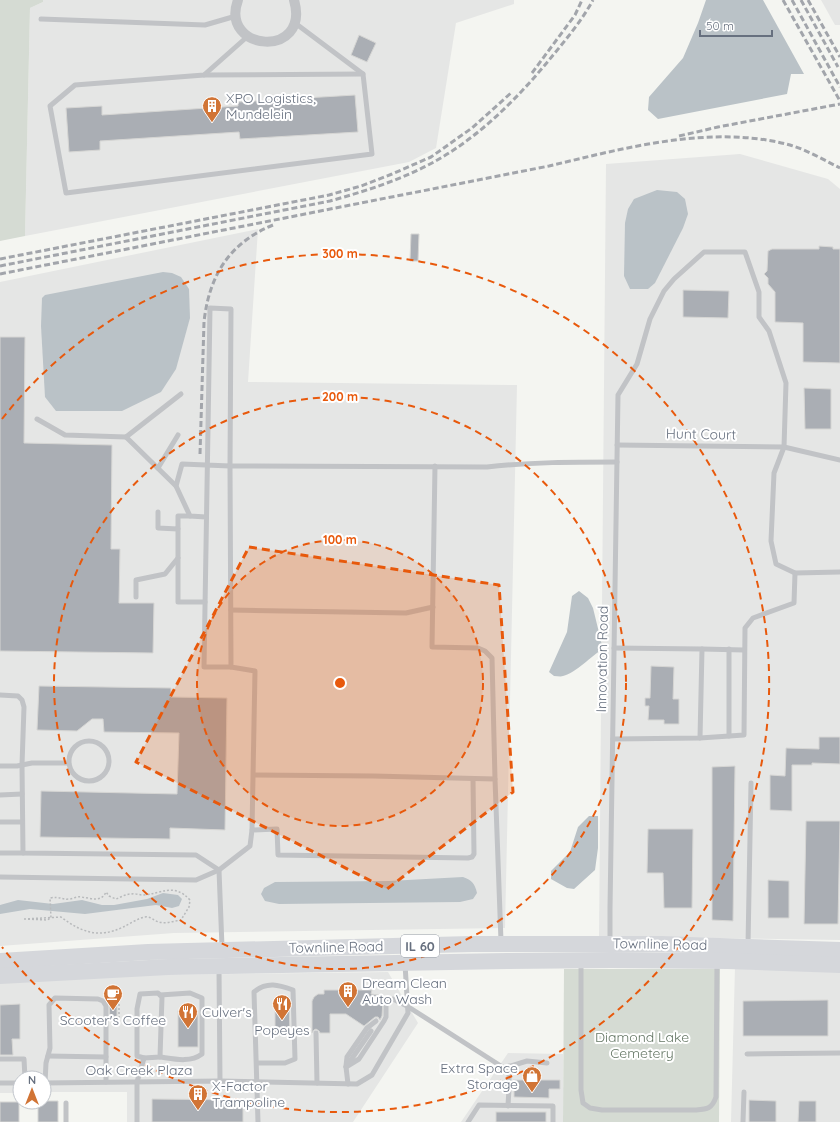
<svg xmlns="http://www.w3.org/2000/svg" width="840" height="1122" viewBox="0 0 840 1122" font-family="Quicksand,sans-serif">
  <rect width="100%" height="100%" fill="#f4f5f1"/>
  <g fill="#e5e6e5">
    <path d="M43 0H514V4L456 23 436 148 409 162 25 236 30 8 43 2Z"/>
    <path d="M821 0H840V25H835Z"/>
    <path d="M740 154 828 179 840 189V940L599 936 606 164Z"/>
    <path d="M258 229 248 382 517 385 505 928 174 933 0 946V282Z"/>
    <path d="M735 967 840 971V1122H731Z"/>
    <path d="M388 972 418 1023 353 1122H127V1092H44V1078H20V1093H0V983L80 976Z"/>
    <path d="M508 1053 563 1054V1122H461Z"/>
  </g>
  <g fill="#d5dbd3">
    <path d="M0 0H43V2L30 8 25 236 0 241Z"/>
    <path d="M564 969H720L719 1122H563Z"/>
  </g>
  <g fill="#bac2c7">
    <path d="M706 0H763L804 74H791L787 94 658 119 648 110 649 97 683 58 698 23Z"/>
    <path d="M657 190 677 192 685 199 688 214 683 228 655 283 648 289H630L624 276 625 223 628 209 634 199Z"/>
    <path d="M163 272 172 273 181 277 189 289 190 318 176 369 161 392 122 411H56L45 397 41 326 42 298 45 295Z"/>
    <path d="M579 591 588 598 593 608 603 649C591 656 576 673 563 676 561 677 557 676 554 676L549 672 567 632 572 596Z"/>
    <path d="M589 816H598V848L595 870 574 889 567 888 551 879V871L570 852 578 827Z"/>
    <path d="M463 877C472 880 475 884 477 893L473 899 460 902 279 904 265 901 261 894 264 888 275 882 389 881Z"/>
    <path d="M163 893 178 895 182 899 179 906 172 908 156 905 85 914 30 909 0 914V905L18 900 53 904 82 900 102 905H114L147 899Z"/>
  </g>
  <g fill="#aaaeb4" stroke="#d6d6d4">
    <path d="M359 35 376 43 367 62 351 55Z"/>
    <path d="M355 95 358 132 240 139 239 132 100 141V150L69 152 66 108 102 106V115L238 106V102Z"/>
    <path d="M411 234H419L418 261H410Z"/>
    <path d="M819 246 833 247V249H840V363L803 362V323L775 322V292L768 284V278L764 274 767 271 768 251 772 249H819Z"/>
    <path d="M683 290 729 291 728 318 683 317Z"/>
    <path d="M0 337H25L24 443 112 445 111 549H120L119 603H154L153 653 0 651Z"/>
    <path d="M804 388 831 389V429H805Z"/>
    <path d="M651 666 674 667 673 699H679V724H664V720H648L649 706H645V698H650Z"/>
    <path d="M39 686 171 688V697L227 698 225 830 170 828V839L40 837 41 791 177 794 179 733 104 732 103 719H92L77 731 37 730Z"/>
    <path d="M819 737H840V764L812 763V765H792V811L770 810V775L785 776 786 748 819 749Z"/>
    <path d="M735 766 733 921 712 920V767Z"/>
    <path d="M806 821H840L838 924H804Z"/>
    <path d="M648 829H693L692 908H664L663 873H647Z"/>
    <path d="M768 880 789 881V918H768Z"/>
    <path d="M324 990H372L371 994 378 995 382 997 383 1000 382 1016 380 1020 378 1017H375L364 1026 346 1014H330V1033H320L319 1031 316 1029 314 1030 312 1033V1001L314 997 318 994H324Z"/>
    <path d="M278 999H289L290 1035H275V1007H278Z"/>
    <path d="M828 1000V1036H743V1001Z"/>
    <path d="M109 1003H117V1019H110Z"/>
    <path d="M20 1004V1039H12L13 1055H0V1005Z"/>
    <rect x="178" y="1011" width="20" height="36"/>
    <path d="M504 1080 509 1084 511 1083 513 1080H560V1089H549V1098L514 1097V1088L511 1085 508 1084 504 1089Z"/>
    <path d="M152 1099 243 1100V1122H152Z"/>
    <path d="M749 1100 776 1101V1122H749Z"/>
    <path d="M44 1101H58V1122H38V1102H44Z"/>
    <path d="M799 1101H816V1122H798Z"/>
    <rect x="0" y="1102" width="19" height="20"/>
    <rect x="496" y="1112" width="50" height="10"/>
  </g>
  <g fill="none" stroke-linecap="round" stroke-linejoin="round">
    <g stroke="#b8babc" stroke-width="1.5" stroke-dasharray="2 2" stroke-linecap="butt">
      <path d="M24 919 47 920 51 918 50 898C60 896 62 900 69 899 73 899 77 896 81 897 91 898 101 903 106 892L109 896 116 899C121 897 126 894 131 894 135 893 139 895 143 895 162 894 173 882 190 900L189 907 181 920C174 921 166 924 159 922 154 921 151 916 145 917 138 918 130 924 123 927 99 939 81 932 61 917L24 919"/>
      <path d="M85 1024H99"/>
      <path d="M113 1024H119V1003"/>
    </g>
    <g stroke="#c1c3c6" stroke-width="5">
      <path d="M41 19 205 25 236 16"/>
      <path d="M248 36 204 75 75 85 50 106 66 193 372 154 363 74 295 23"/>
      <path d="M204 75 363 74"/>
      <path d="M37 419 65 435 126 437 181 394"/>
      <path d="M126 437 176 486"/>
      <path d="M617 445 784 447 840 460"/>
      <path d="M435 466 432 647 478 648 485 651 492 658 495 779"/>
      <path d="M158 468 178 435"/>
      <path d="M158 512V528L178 529V516H190"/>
      <path d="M206 517 190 516 176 486 182 464 230 466 231 309 210 308C208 428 206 547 204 667H231"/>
      <path d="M178 529V602H205"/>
      <path d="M136 597V580L165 574 178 558"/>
      <path d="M231 610 406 613 433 607"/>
      <path d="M702 649 744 650"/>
      <path d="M729 649V736"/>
      <path d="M0 695 18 696 22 700 24 707 22 765 23 853 196 855 219 870"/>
      <path d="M700 738 744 735 745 628 753 618 794 603 795 573"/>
      <path d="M613 739 700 738 702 649 614 648"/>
      <circle cx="89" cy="761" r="20"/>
      <path d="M0 766H17L32 763H68"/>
      <path d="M254 775 373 776 495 779 501 941"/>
      <path d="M0 795 22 794"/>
      <path d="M0 822H22"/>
      <path d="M252 830 277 829 278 855 468 858 472 857 474 854 473 779"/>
      <path d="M0 853H23"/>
      <path d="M219 870 222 947"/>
      <path d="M0 877 196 880 219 870 250 846 252 830 255 671 231 667 230 466 487 467C531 462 574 462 617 462"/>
      <path d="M610 943V909L618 395 637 364 650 319 664 291 674 279 704 252H745L759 292V317L769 331 786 383 784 447 774 473 771 541 776 564 795 573 840 572"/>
      <path d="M748 945 751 783"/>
      <path d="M581 963V1090L583 1103 590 1108 602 1110H695C707 1109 712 1109 716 1097L717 962"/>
      <path d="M219 969 220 1081"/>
      <path d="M158 993 162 997 160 1057 144 1058 137 1056V1009L140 994Z"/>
      <path d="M160 995 190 993 202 998V1054C190 1063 174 1059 160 1057"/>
      <path d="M316 1033 317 1083"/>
      <path d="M747 1054 840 1053"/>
      <path d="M48 1056 106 1057"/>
      <path d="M0 1059H24L25 1078"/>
      <path d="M257 1063H285L295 1059 293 990C279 985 267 981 254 992L258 1122"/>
      <path d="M346 1066 347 1057 367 1028 376 1021"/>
      <path d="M509 1066V1080"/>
      <path d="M346 1067 359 1059 384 1021 386 1017V1003L393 999 407 1006 504 1068 527 1061 547 1063"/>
      <path d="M0 1083H20"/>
      <path d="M44 1083 220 1081 357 1084 372 1075 408 1013 405 964"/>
      <path d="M45 1083 46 1063 50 1048 49 1005 55 998 98 999 103 1001 106 1006V1082"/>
      <path d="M348 1084 346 1067 371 1031"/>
      <path d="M508 1106 509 1088"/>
      <path d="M66 1122V1103"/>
      <path d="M137 1122V1082L144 1058"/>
      <path d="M468 1122 479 1105 553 1106V1122"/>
      <path d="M743 1122 744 1092"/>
    </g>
    <path stroke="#c1c3c6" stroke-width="10" d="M238 0C219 52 311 59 294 0"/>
    <g stroke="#d5d7db" stroke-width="16">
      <path d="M0 961 148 952 472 944H661L840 950"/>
      <path d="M0 976 168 967 507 961 611 960 728 961 840 965"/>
    </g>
    <g stroke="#a2a5ab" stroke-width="3" stroke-dasharray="6 3" stroke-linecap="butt">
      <path d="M783 0 840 101"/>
      <path d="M792 0 840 87"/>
      <path d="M801 0 838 67"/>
      <path d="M808 0 840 57"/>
      <path d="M532 73 575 15 582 0"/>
      <path d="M679 136 718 127 840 104"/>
      <path d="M0 259 329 195 361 186 392 174 431 157 472 128 512 92"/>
      <path d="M0 266 330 201C366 191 400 180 432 163 480 137 520 96 554 54 568 37 582 20 593 0"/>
      <path d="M0 274 549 166C625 148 712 124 790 145 807 150 824 160 840 168"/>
      <path d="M200 454 204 322C209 276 229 243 273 225"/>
    </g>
  </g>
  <path fill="#e8590c" fill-opacity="0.2" stroke="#e8590c" stroke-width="3" stroke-dasharray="8 5" stroke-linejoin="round" d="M249 547 499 585 513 792 387 889 136 762Z"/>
  <circle cx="340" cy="683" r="143" fill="#e8590c" fill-opacity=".12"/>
  <g fill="none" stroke="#e8590c" stroke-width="2" stroke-dasharray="7 5">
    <circle cx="340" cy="683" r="143"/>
    <circle cx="340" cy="683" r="286"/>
    <path d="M2 419A429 429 0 1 1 2 947"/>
  </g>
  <defs>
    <symbol id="building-pin" viewBox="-11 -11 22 30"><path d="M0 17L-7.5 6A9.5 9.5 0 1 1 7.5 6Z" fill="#d17435" stroke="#fff"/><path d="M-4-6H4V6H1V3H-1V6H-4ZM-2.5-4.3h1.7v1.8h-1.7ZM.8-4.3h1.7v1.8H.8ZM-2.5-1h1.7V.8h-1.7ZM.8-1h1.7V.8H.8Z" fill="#fff"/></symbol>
    <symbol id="cafe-pin" viewBox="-11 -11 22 30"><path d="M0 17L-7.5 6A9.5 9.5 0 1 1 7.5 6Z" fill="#d17435" stroke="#fff"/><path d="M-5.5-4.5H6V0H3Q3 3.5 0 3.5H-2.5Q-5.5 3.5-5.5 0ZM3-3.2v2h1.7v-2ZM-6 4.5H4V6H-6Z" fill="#fff"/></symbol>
    <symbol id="restaurant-pin" viewBox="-11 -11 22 30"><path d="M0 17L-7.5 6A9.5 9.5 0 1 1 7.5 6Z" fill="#d17435" stroke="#fff"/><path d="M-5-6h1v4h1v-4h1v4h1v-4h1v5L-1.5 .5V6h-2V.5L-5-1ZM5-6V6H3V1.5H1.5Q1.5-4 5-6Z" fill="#fff"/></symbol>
    <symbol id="shop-pin" viewBox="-11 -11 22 30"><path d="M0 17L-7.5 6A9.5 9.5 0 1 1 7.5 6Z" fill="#d17435" stroke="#fff"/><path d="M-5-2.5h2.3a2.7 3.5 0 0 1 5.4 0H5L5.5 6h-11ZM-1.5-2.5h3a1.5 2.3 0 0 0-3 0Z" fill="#fff"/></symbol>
  </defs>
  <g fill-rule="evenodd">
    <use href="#building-pin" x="201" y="95" width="22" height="30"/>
    <use href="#building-pin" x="337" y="980" width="22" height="30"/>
    <use href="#cafe-pin" x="102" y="983" width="22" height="30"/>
    <use href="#restaurant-pin" x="271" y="993" width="22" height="30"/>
    <use href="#restaurant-pin" x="177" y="1001" width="22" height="30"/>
    <use href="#shop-pin" x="521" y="1065" width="22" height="30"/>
    <use href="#building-pin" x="187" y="1083" width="22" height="30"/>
  </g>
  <g text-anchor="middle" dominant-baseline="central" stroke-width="4" stroke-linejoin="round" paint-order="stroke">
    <rect fill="#fff" stroke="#959ba5" stroke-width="1" x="401" y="935" width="38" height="22" rx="3"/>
    <g font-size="13" font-weight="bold" fill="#67707f">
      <text x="420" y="946">IL 60</text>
    </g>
    <g font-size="14" fill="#67707f" stroke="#fff" text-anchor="start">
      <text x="226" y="98">XPO Logistics,<tspan x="226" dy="16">Mundelein</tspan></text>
      <text x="362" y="983">Dream Clean<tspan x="362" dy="16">Auto Wash</tspan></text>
      <text x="202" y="1012">Culver's</text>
      <text x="113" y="1020" text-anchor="middle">Scooter's Coffee</text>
      <text x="282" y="1030" text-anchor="middle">Popeyes</text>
      <text x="518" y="1068" text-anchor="end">Extra Space<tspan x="518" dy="16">Storage</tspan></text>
      <text x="212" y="1086">X-Factor<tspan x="212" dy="16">Trampoline</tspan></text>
    </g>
    <g font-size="14" fill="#67707f" stroke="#fff">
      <text transform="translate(701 434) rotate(1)">Hunt Court</text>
      <text transform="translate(602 659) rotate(-89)">Innovation Road</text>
      <text transform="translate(660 944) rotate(1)">Townline Road</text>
      <text transform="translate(336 947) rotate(-1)">Townline Road</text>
      <text x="139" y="1070">Oak Creek Plaza</text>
    </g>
    <g font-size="14" fill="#657765" stroke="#fff">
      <text x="642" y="1037">Diamond Lake<tspan x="642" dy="16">Cemetery</tspan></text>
    </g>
  </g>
  <circle cx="340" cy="683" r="6" fill="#e8590c" stroke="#fff" stroke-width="2"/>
  <g font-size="12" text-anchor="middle" font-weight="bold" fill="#e8590c" stroke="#fff" stroke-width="4" stroke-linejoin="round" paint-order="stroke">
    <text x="340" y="258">300 m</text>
    <text x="340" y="401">200 m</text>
    <text x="340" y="544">100 m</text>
  </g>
  <g transform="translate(32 1090)"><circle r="19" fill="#ffffff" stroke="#c2c6cc"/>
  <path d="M0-3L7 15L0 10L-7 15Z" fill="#d17435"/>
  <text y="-6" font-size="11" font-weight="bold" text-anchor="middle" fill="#67707f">N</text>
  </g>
  <path d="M700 30v6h72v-6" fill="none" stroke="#67707f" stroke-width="2"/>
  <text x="706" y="30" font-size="12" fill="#67707f" stroke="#ffffff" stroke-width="3" paint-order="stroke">50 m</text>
</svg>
